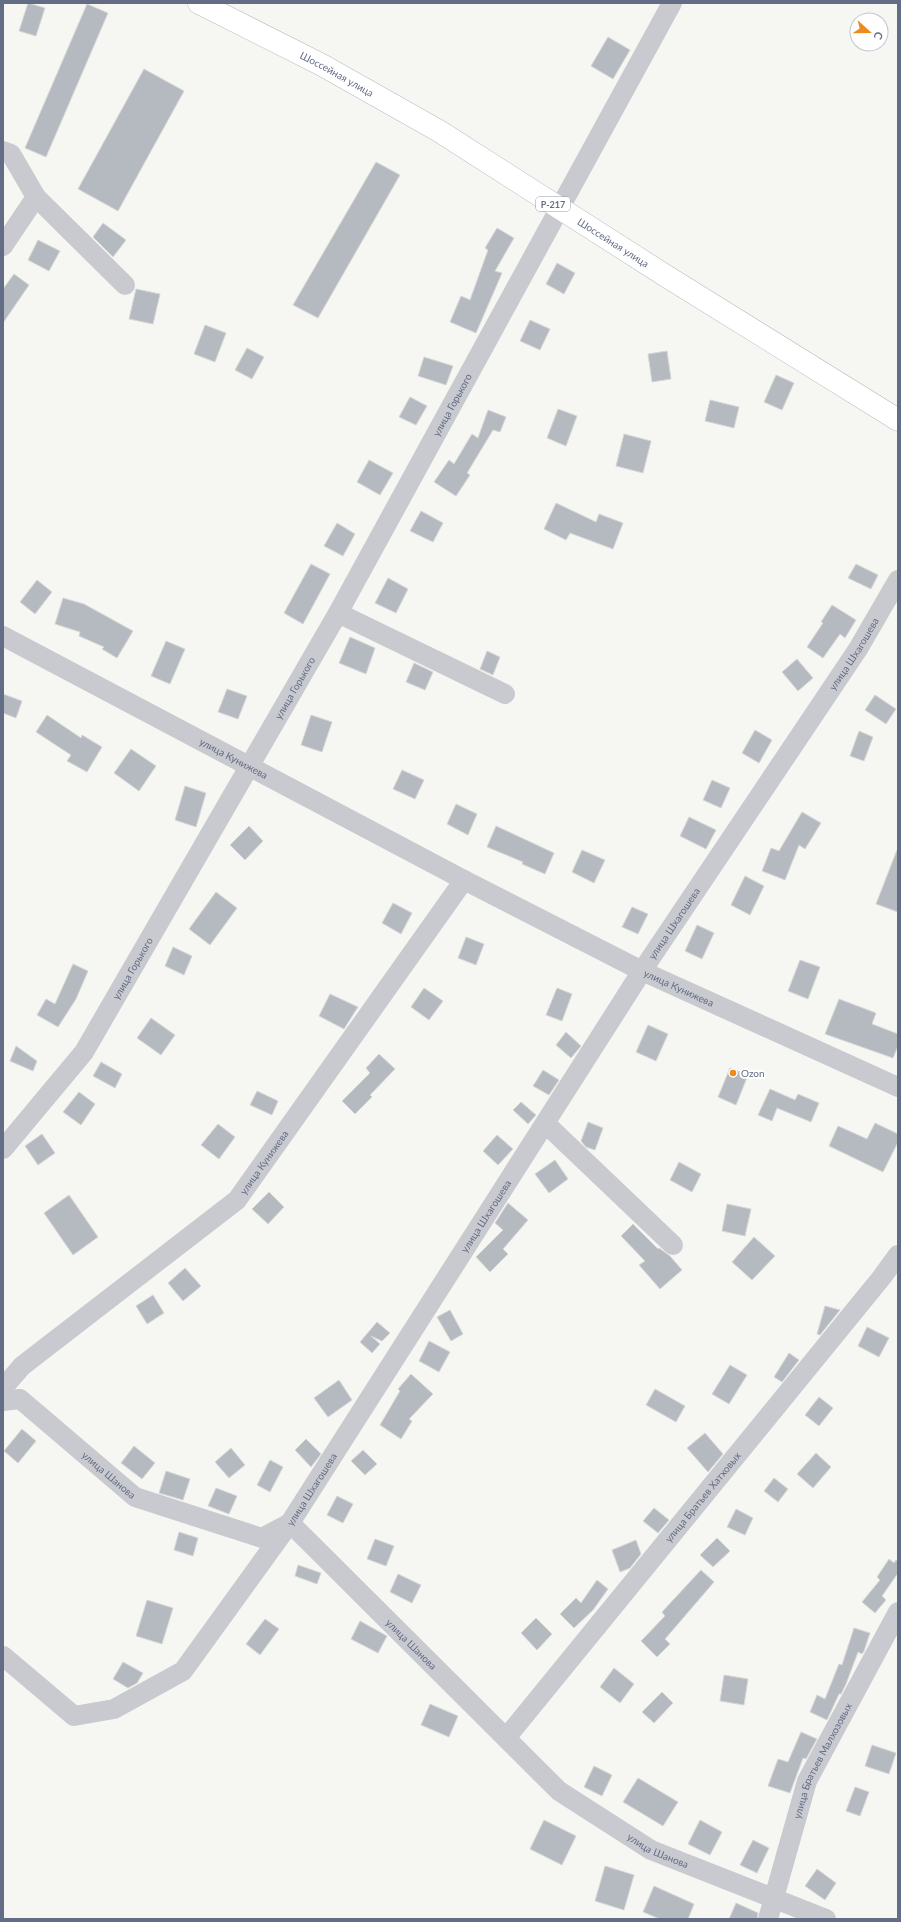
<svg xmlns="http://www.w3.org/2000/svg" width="901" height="1922" viewBox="0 0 901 1922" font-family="Lato,sans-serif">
  <rect width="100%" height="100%" fill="#f6f7f3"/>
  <g fill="#b5b9c0" stroke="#d7d8d6">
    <path d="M28 3 45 8 36 36 19 31Z"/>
    <path d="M87 4 108 13 46 157 25 148Z"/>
    <path d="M608 37 630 50 613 79 591 66Z"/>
    <path d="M144 69 184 91 118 211 78 189Z"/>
    <path d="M376 162 400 175 318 318 293 305Z"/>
    <path d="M103 223 126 240 113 257 93 237Z"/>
    <path d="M497 228 514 238 495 271 502 273 476 333 450 322 461 296 470 300 488 250 485 248Z"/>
    <path d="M38 240 60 251 49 271 28 260Z"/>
    <path d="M557 263 575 273 564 294 546 284Z"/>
    <path d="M14 274 29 285 3 323V289Z"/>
    <path d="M136 289 160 294 153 324 129 319Z"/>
    <path d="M530 320 550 329 540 350 520 341Z"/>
    <path d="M205 325 226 333 215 362 194 354Z"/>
    <path d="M247 348 264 357 252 379 235 370Z"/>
    <path d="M667 351 671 379 652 382 648 354Z"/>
    <path d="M424 357 453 366 446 385 418 376Z"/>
    <path d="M776 375 794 383 782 410 764 402Z"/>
    <path d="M410 397 427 406 416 425 399 417Z"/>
    <path d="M710 400 739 407 734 428 705 421Z"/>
    <path d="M558 409 577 416 566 446 547 438Z"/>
    <path d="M488 410 506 417 500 432 493 430 467 473 470 475 456 496 434 482 449 460 454 464 472 434 478 438Z"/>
    <path d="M624 434 651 441 643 473 616 466Z"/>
    <path d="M369 460 393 473 380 495 357 482Z"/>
    <path d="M556 503 596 522 599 514 623 523 613 549 570 533 566 540 544 529Z"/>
    <path d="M421 511 443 523 433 542 410 531Z"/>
    <path d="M337 523 355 534 343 556 324 546Z"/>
    <path d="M311 564 330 574 303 624 284 613Z"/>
    <path d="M856 564 878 575 871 589 848 578Z"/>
    <path d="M388 578 408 589 396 613 375 603Z"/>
    <path d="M37 580 52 592 35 614 20 602Z"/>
    <path d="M63 598 84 604 133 631 117 658 102 649 104 647 79 636 80 632 55 624Z"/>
    <path d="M832 605 856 620 845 638 840 634 823 658 807 647 823 623 821 622Z"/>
    <path d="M350 637 375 648 366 674 339 663Z"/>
    <path d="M166 641 185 649 170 684 151 676Z"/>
    <path d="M487 651 500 657 493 675 480 669Z"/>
    <path d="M797 659 813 678 798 691 782 672Z"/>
    <path d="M414 663 433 672 425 690 406 682Z"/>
    <path d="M227 689 247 696 238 719 218 712Z"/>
    <path d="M3 694 22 701 16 718 3 713Z"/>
    <path d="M875 695 896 709 886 724 865 710Z"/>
    <path d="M47 715 81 738 82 735 102 747 87 772 67 761 71 755 36 732Z"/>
    <path d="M311 715 332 722 322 752 301 745Z"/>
    <path d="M755 730 772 740 759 763 742 753Z"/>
    <path d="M859 731 873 737 864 761 850 756Z"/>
    <path d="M131 749 156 766 139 791 114 773Z"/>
    <path d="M402 770 424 780 415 799 393 789Z"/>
    <path d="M712 780 730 788 721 808 703 800Z"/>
    <path d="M185 786 206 793 196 827 175 820Z"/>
    <path d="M456 804 477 814 468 835 447 824Z"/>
    <path d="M802 812 821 823 805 849 799 845 785 880 762 871 771 848 779 851Z"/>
    <path d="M689 817 716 830 706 849 680 836Z"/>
    <path d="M249 826 263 841 245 860 230 845Z"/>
    <path d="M496 826 554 853 545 874 522 864 523 862 487 847Z"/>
    <path d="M582 850 605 860 594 883 572 872Z"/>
    <path d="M897 850H898V912L876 904Z"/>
    <path d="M745 876 764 886 750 915 731 905Z"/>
    <path d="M216 892 237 908 210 945 189 929Z"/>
    <path d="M393 903 412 913 401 934 382 923Z"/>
    <path d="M632 907 648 914 638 934 622 927Z"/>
    <path d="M697 925 714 933 702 959 685 951Z"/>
    <path d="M466 937 484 944 476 965 458 958Z"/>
    <path d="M173 947 192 956 184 975 165 966Z"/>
    <path d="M800 960 820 967 808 999 788 991Z"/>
    <path d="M73 964 88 971 76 999 58 1027 37 1015 46 999 55 1004Z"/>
    <path d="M424 988 443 1001 429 1020 411 1007Z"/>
    <path d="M557 988 572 994 562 1021 546 1015Z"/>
    <path d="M330 994 358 1007 344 1029 319 1016Z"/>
    <path d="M839 999 876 1013 872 1024 898 1034V1046L893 1058 825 1034Z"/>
    <path d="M151 1018 175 1035 161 1055 137 1038Z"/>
    <path d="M648 1025 668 1034 656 1061 636 1052Z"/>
    <path d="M566 1032 581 1046 571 1058 556 1045Z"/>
    <path d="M16 1046 37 1061 33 1071 10 1061Z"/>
    <path d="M379 1054 395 1069 370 1095 372 1097 355 1114 342 1101 370 1073 366 1068Z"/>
    <path d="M101 1062 122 1074 115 1088 93 1076Z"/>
    <path d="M730 1068 748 1075 736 1105 718 1097Z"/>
    <path d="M543 1070 559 1080 549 1095 533 1086Z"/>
    <path d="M770 1089 795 1100 798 1094 819 1103 811 1122 777 1108 772 1121 758 1115Z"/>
    <path d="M257 1091 278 1101 272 1115 250 1105Z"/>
    <path d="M79 1092 95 1104 81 1125 63 1112Z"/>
    <path d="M521 1102 536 1115 528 1124 513 1110Z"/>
    <path d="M588 1122 603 1128 595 1150 586 1147 581 1141Z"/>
    <path d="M875 1123 898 1134V1142L883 1172 829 1146 838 1126 867 1139Z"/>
    <path d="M218 1124 235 1137 219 1159 201 1145Z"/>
    <path d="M42 1134 55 1153 38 1165 25 1146Z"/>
    <path d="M497 1135 513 1149 498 1165 483 1151Z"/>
    <path d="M555 1160 568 1179 549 1193 535 1174Z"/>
    <path d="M679 1162 701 1174 692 1192 670 1180Z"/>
    <path d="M269 1192 284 1207 268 1224 252 1209Z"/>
    <path d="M69 1195 98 1237 73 1255 44 1213Z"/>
    <path d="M508 1203 528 1220 503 1249 508 1254 490 1272 476 1257 503 1230 495 1223Z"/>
    <path d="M727 1204 751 1209 745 1236 722 1231Z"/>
    <path d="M633 1224 658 1249 659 1248 670 1256 682 1270 660 1289 639 1265 645 1261 621 1236Z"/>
    <path d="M754 1237 775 1256 752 1280 732 1262Z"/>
    <path d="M185 1268 201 1286 183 1301 168 1283Z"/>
    <path d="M153 1295 164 1313 147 1324 136 1306Z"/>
    <path d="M825 1306 840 1310 820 1335 817 1334Z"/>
    <path d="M450 1310 463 1334 451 1341 437 1317Z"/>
    <path d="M377 1322 390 1333 382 1341 371 1336 380 1344 372 1353 360 1342Z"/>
    <path d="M867 1327 889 1338 879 1357 858 1346Z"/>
    <path d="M429 1341 450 1352 439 1372 419 1361Z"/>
    <path d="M789 1353 799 1360 782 1382 774 1377Z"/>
    <path d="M730 1365 747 1375 729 1404 712 1394Z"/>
    <path d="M411 1374 433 1394 409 1419 412 1421 401 1439 380 1425 400 1391 398 1389Z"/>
    <path d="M339 1380 352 1400 328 1417 314 1398Z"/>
    <path d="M655 1389 685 1406 676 1422 646 1405Z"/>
    <path d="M819 1397 833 1408 819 1426 805 1415Z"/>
    <path d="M22 1429 36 1441 18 1463 4 1451Z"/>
    <path d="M705 1433 723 1454 708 1472 687 1448Z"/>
    <path d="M306 1439 321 1454 311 1467 295 1450Z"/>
    <path d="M134 1446 155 1463 142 1479 121 1463Z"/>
    <path d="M231 1448 245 1465 229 1478 215 1462Z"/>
    <path d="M363 1450 377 1464 365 1475 351 1461Z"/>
    <path d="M816 1453 831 1467 813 1488 797 1474Z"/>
    <path d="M270 1460 283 1467 270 1492 257 1485Z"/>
    <path d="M166 1471 190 1479 183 1500 159 1493Z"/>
    <path d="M774 1478 788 1489 778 1502 764 1491Z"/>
    <path d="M216 1488 237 1496 229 1514 208 1506Z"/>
    <path d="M337 1496 353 1504 343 1523 327 1515Z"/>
    <path d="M654 1508 669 1520 658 1533 643 1521Z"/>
    <path d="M736 1509 753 1518 745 1535 727 1527Z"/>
    <path d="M179 1532 198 1538 193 1556 174 1550Z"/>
    <path d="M717 1538 730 1551 713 1567 700 1555Z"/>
    <path d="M375 1539 394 1546 386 1566 367 1559Z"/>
    <path d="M636 1540 641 1554 630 1568 620 1572 612 1550Z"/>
    <path d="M889 1559 894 1563 896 1560 898 1561V1573L882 1596 886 1600 875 1613 862 1602 880 1580 877 1577Z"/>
    <path d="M298 1565 321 1573 317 1584 295 1576Z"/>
    <path d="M701 1570 714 1582 665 1639 670 1644 657 1657 641 1641 665 1616 662 1612Z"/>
    <path d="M398 1574 421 1585 412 1603 390 1592Z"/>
    <path d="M597 1580 608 1589 593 1610 574 1628 560 1614 576 1598 581 1603Z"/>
    <path d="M147 1600 173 1608 162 1644 136 1636Z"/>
    <path d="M536 1618 552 1634 537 1650 521 1633Z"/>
    <path d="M265 1619 279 1629 260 1655 246 1644Z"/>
    <path d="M360 1621 387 1636 378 1653 351 1639Z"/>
    <path d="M854 1628 870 1633 864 1651 862 1654 858 1652 846 1684 841 1694H839L827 1720 810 1712 817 1695 825 1699 839 1664 842 1665Z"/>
    <path d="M123 1662 143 1673 137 1683 128 1688 113 1679Z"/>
    <path d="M614 1668 634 1684 620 1703 600 1687Z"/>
    <path d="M724 1675 748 1679 744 1705 720 1701Z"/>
    <path d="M662 1692 673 1703 654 1723 642 1712Z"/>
    <path d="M430 1704 458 1716 449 1737 421 1725Z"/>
    <path d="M801 1732 817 1739 806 1759 803 1758 790 1793 768 1786 778 1759 788 1762Z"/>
    <path d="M872 1745 896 1753 889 1774 865 1766Z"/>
    <path d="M594 1766 612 1775 602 1796 584 1787Z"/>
    <path d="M638 1778 678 1802 663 1826 623 1802Z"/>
    <path d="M855 1787 869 1792 860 1816 846 1811Z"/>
    <path d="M544 1820 576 1836 562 1865 530 1849Z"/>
    <path d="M700 1820 722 1832 710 1855 688 1844Z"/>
    <path d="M753 1840 769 1848 757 1873 740 1865Z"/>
    <path d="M605 1866 634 1875 624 1910 595 1901Z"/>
    <path d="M817 1869 836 1883 825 1900 805 1886Z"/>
    <path d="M654 1886 694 1904 688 1919H660L643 1912Z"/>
    <path d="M736 1903 758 1913 757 1919H729Z"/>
  </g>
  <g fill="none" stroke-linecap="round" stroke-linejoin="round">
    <defs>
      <g id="highway">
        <path id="s8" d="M199 3 322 65 439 131 666 276 898 420"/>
      </g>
    </defs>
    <use href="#highway" stroke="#bbbcc0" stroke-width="23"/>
    <g stroke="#c9cacf" stroke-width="20">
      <path d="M3 151 11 154 36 197 3 246"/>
      <path d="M36 197 125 285"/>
      <path d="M338 613 505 694"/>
      <path id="s1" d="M3 636 464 880 642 971 898 1087"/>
      <path d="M546 1124 673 1245"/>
      <path id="s2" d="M3 1149 84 1052 338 613 672 3"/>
      <path id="s3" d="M3 1388 22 1366 237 1200 464 880"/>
      <path id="s4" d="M3 1401 20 1399 135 1497 262 1538 290 1523 559 1791 651 1850 826 1919"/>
      <path id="s5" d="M3 1656 74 1716 114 1709 183 1671 290 1523 642 971 858 649 898 580"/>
      <path id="s6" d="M506 1738 882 1277 898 1255"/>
      <path id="s7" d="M768 1919 807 1781 898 1612"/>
    </g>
    <use href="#highway" stroke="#fff" stroke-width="22"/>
  </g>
  <circle fill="#ed8a1d" stroke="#fff" stroke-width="1.5" cx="733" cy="1073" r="4"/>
  <g text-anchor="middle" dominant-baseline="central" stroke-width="4" stroke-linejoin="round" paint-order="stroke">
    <rect fill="#fff" stroke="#9299aa" stroke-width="1" x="536" y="197" width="34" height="14" rx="3"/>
    <g font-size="9" font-weight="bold" fill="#646d86">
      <text x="553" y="204">Р-217</text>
    </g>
    <g font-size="10" fill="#646d86" stroke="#fff">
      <text stroke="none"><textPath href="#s8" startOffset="155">Шоссейная улица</textPath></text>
      <text stroke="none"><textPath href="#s8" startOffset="479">Шоссейная улица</textPath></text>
      <text stroke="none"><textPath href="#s2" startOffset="871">улица Горького</textPath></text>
      <text stroke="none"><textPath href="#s5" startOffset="1431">улица Шхагошева</textPath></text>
      <text stroke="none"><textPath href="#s2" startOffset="547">улица Горького</textPath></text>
      <text stroke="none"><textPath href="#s1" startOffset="261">улица Кунижева</textPath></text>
      <text stroke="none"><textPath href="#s5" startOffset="1107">улица Шхагошева</textPath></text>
      <text stroke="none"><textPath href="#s2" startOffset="223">улица Горького</textPath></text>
      <text stroke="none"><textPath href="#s1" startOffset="762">улица Кунижева</textPath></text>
      <text stroke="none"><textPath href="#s3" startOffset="347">улица Кунижева</textPath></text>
      <text stroke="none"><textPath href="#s5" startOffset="759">улица Шхагошева</textPath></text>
      <text stroke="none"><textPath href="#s4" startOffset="134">улица Шанова</textPath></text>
      <text stroke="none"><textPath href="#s5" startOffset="435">улица Шхагошева</textPath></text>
      <text stroke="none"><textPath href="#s6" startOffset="311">улица Братьев Хатховых</textPath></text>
      <text stroke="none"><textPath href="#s4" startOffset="505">улица Шанова</textPath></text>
      <text stroke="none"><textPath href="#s7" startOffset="168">улица Братьев Малхозовых</textPath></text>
      <text stroke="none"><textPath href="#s4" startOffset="829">улица Шанова</textPath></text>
    </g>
    <g font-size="10" fill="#646d86" stroke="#fff" text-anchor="start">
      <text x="741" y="1073">Ozon</text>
    </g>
  </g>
  <rect width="901" height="1922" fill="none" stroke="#646d86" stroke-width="8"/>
  <g transform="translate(869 32) rotate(111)"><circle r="19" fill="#ffffff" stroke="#c1c5cf"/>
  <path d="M0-3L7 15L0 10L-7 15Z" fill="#ed8a1d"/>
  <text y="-6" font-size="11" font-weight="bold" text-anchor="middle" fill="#646d86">С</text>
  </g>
</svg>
